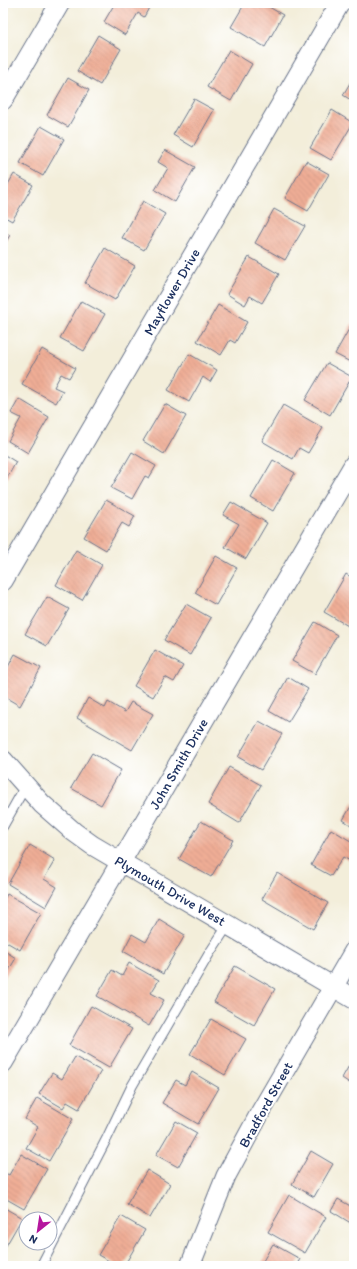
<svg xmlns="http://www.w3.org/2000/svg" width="357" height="1269" viewBox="0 0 357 1269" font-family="Itim,sans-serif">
  <defs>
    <pattern id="building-back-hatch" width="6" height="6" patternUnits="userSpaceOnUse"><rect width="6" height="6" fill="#efad95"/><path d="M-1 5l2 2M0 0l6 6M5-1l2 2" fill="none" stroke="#cc9583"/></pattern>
  </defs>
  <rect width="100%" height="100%" fill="#fff"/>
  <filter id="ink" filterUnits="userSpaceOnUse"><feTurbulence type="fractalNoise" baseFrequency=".025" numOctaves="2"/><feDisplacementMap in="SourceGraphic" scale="8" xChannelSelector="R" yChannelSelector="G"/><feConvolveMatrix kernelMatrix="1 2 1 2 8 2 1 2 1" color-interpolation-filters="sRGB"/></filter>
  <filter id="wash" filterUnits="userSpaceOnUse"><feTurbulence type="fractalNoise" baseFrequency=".012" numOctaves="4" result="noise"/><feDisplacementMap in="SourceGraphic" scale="16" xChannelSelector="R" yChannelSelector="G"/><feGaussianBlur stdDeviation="0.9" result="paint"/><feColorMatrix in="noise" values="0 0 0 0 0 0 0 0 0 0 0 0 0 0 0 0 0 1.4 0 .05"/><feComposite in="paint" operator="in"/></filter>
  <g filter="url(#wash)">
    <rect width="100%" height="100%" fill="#f3eeda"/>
    <g id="blocks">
      <g fill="url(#building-back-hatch)">
        <path d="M115 3H150L151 4 144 17 138 13 125 35 104 22Z"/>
        <path d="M245 3H262L283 15 265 47 231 27Z"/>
        <path d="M98 35 121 49 100 85 77 71Z"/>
        <path d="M229 50 252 64 231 101 207 87Z"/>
        <path d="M354 76V102L343 95Z"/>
        <path d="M68 78 89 90 68 127 47 115Z"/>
        <path d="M194 99 214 110 193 147 173 135Z"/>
        <path d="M332 110 353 123 331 160 310 148Z"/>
        <path d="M41 126 64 139 43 176 20 163Z"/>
        <path d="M165 150 195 167 175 202 155 190 168 168 158 162Z"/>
        <path d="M306 161 329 174 308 211 285 198Z"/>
        <path d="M14 174 33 185 12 221 3 216V193Z"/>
        <path d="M143 201 165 214 144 250 122 238Z"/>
        <path d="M274 209 305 226 285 260 255 243Z"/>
        <path d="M3 231 10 235 3 247Z"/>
        <path d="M105 248 135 266 115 300 85 283Z"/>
        <path d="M249 257 279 274 262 303 250 296 245 305 227 294Z"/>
        <path d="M81 301 105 314 84 351 60 338Z"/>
        <path d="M218 305 247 322 235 343 230 340 221 355 197 341Z"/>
        <path d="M354 320V364L335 354Z"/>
        <path d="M42 349 75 368 69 378 61 374 54 387 63 391 56 403 22 384Z"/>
        <path d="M189 354 217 370 210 382 203 377 189 402 168 390Z"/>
        <path d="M327 363 352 377 330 415 305 400Z"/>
        <path d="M19 399 49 417 28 453 8 441 21 418 11 413Z"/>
        <path d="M165 404 186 416 164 454 143 441Z"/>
        <path d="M283 405 323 428 308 453 299 448 293 459 262 441Z"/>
        <path d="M132 452 156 466 149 478 145 476 132 499 111 488Z"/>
        <path d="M3 454 16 462 3 485Z"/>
        <path d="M273 460 295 473 273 511 251 498Z"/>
        <path d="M106 500 135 516 129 527 122 523 106 550 84 537Z"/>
        <path d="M231 502 267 523 246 559 225 547 239 524 223 515Z"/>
        <path d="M76 550 102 565 82 600 56 585Z"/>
        <path d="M216 556 237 568 216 605 195 593Z"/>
        <path d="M346 574 354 579V620L350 627 324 612Z"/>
        <path d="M47 597 69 609 47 646 25 634Z"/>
        <path d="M186 604 211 618 190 655 164 640Z"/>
        <path d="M315 622 337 635 315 674 292 661Z"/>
        <path d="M155 650 183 666 174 682 165 677 153 697 134 686Z"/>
        <path d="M15 654 41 668 20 706 3 696V676Z"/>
        <path d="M288 677 308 689 288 722 269 711Z"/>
        <path d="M88 698 105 708 108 702 125 712 131 702 153 714 132 750 77 718Z"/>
        <path d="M259 721 282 734 261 770 238 757Z"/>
        <path d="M92 753 121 770 101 805 71 788Z"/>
        <path d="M229 767 261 785 239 823 208 804Z"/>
        <path d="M354 801V827L343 820Z"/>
        <path d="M201 821 233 840 211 877 179 859Z"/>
        <path d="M331 829 354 843V859L352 862 343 857 331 876 311 865Z"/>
        <path d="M30 845 55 860 44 879 57 887 46 907 8 884Z"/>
        <path d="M277 873 328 903 313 929 262 899Z"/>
        <path d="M7 894 41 913 20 950 3 940V901Z"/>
        <path d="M159 919 185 935 163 974 123 951 132 934 146 942Z"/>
        <path d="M3 950 16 958 3 980Z"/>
        <path d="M129 963 159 980 151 993 164 1000 149 1026 97 996 112 970 122 976Z"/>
        <path d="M235 966 275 989 254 1025 214 1002Z"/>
        <path d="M91 1006 132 1029 109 1068 69 1045Z"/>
        <path d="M211 1019 246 1039 225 1075 190 1054Z"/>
        <path d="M75 1057 101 1071 79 1109 67 1102 63 1108 39 1094 52 1073 62 1079Z"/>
        <path d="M354 1057V1086L342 1078Z"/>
        <path d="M192 1072 219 1088 198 1124 162 1103 176 1080 185 1085Z"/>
        <path d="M37 1098 73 1119 49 1161 26 1148 38 1127 25 1119Z"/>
        <path d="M176 1121 197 1133 178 1167 156 1155Z"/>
        <path d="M311 1151 333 1164 314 1197 292 1184Z"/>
        <path d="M21 1154 47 1169 24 1209 3 1197V1172L9 1175Z"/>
        <path d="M147 1170 170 1184 150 1218 127 1204Z"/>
        <path d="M289 1195 326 1217 305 1253 268 1232Z"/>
        <path d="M338 1199 354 1208V1225L331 1211Z"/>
        <path d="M3 1207 22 1218 3 1251Z"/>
        <path d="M121 1216 145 1230 124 1266H118L98 1255Z"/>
        <path d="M273 1244 300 1259 296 1266H260Z"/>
      </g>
    </g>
  </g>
  <g filter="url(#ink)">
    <use href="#blocks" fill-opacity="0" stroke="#677289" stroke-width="1"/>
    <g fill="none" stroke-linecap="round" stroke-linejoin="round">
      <defs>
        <g id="lane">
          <path d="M3 826 25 787"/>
          <path d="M41 1266 107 1138 132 1086 209 954 228 925"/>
        </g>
        <g id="street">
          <path d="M3 100 60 3"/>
          <path d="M3 581 340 3"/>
          <path d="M3 760 42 804 74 832 92 845 354 999"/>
          <path d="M3 1063 354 464"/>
          <path d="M190 1266 226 1176 260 1113 354 951"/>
        </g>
      </defs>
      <use href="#lane" stroke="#677289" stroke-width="11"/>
      <use href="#street" stroke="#677289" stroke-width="21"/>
      <use href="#lane" stroke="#fff" stroke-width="9"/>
      <use href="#street" stroke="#fff" stroke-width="19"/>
    </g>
  </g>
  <g text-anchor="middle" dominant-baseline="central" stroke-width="4" stroke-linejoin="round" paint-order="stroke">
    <g font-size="14" fill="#1b2f5e" stroke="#fff">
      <text transform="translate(172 292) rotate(-60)">Mayflower Drive</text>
      <text transform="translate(179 764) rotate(-60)">John Smith Drive</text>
      <text transform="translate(170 891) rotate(30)">Plymouth Drive West</text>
      <text transform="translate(266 1105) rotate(-61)">Bradford Street</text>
    </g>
  </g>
  <rect width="357" height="1269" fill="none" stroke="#fff" stroke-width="16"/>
  <g transform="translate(38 1231) rotate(210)"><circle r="19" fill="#ffffff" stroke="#a4acbf"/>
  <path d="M0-3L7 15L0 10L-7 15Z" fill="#b5179e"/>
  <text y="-6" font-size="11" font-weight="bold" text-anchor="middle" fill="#1b2f5e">N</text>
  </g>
</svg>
